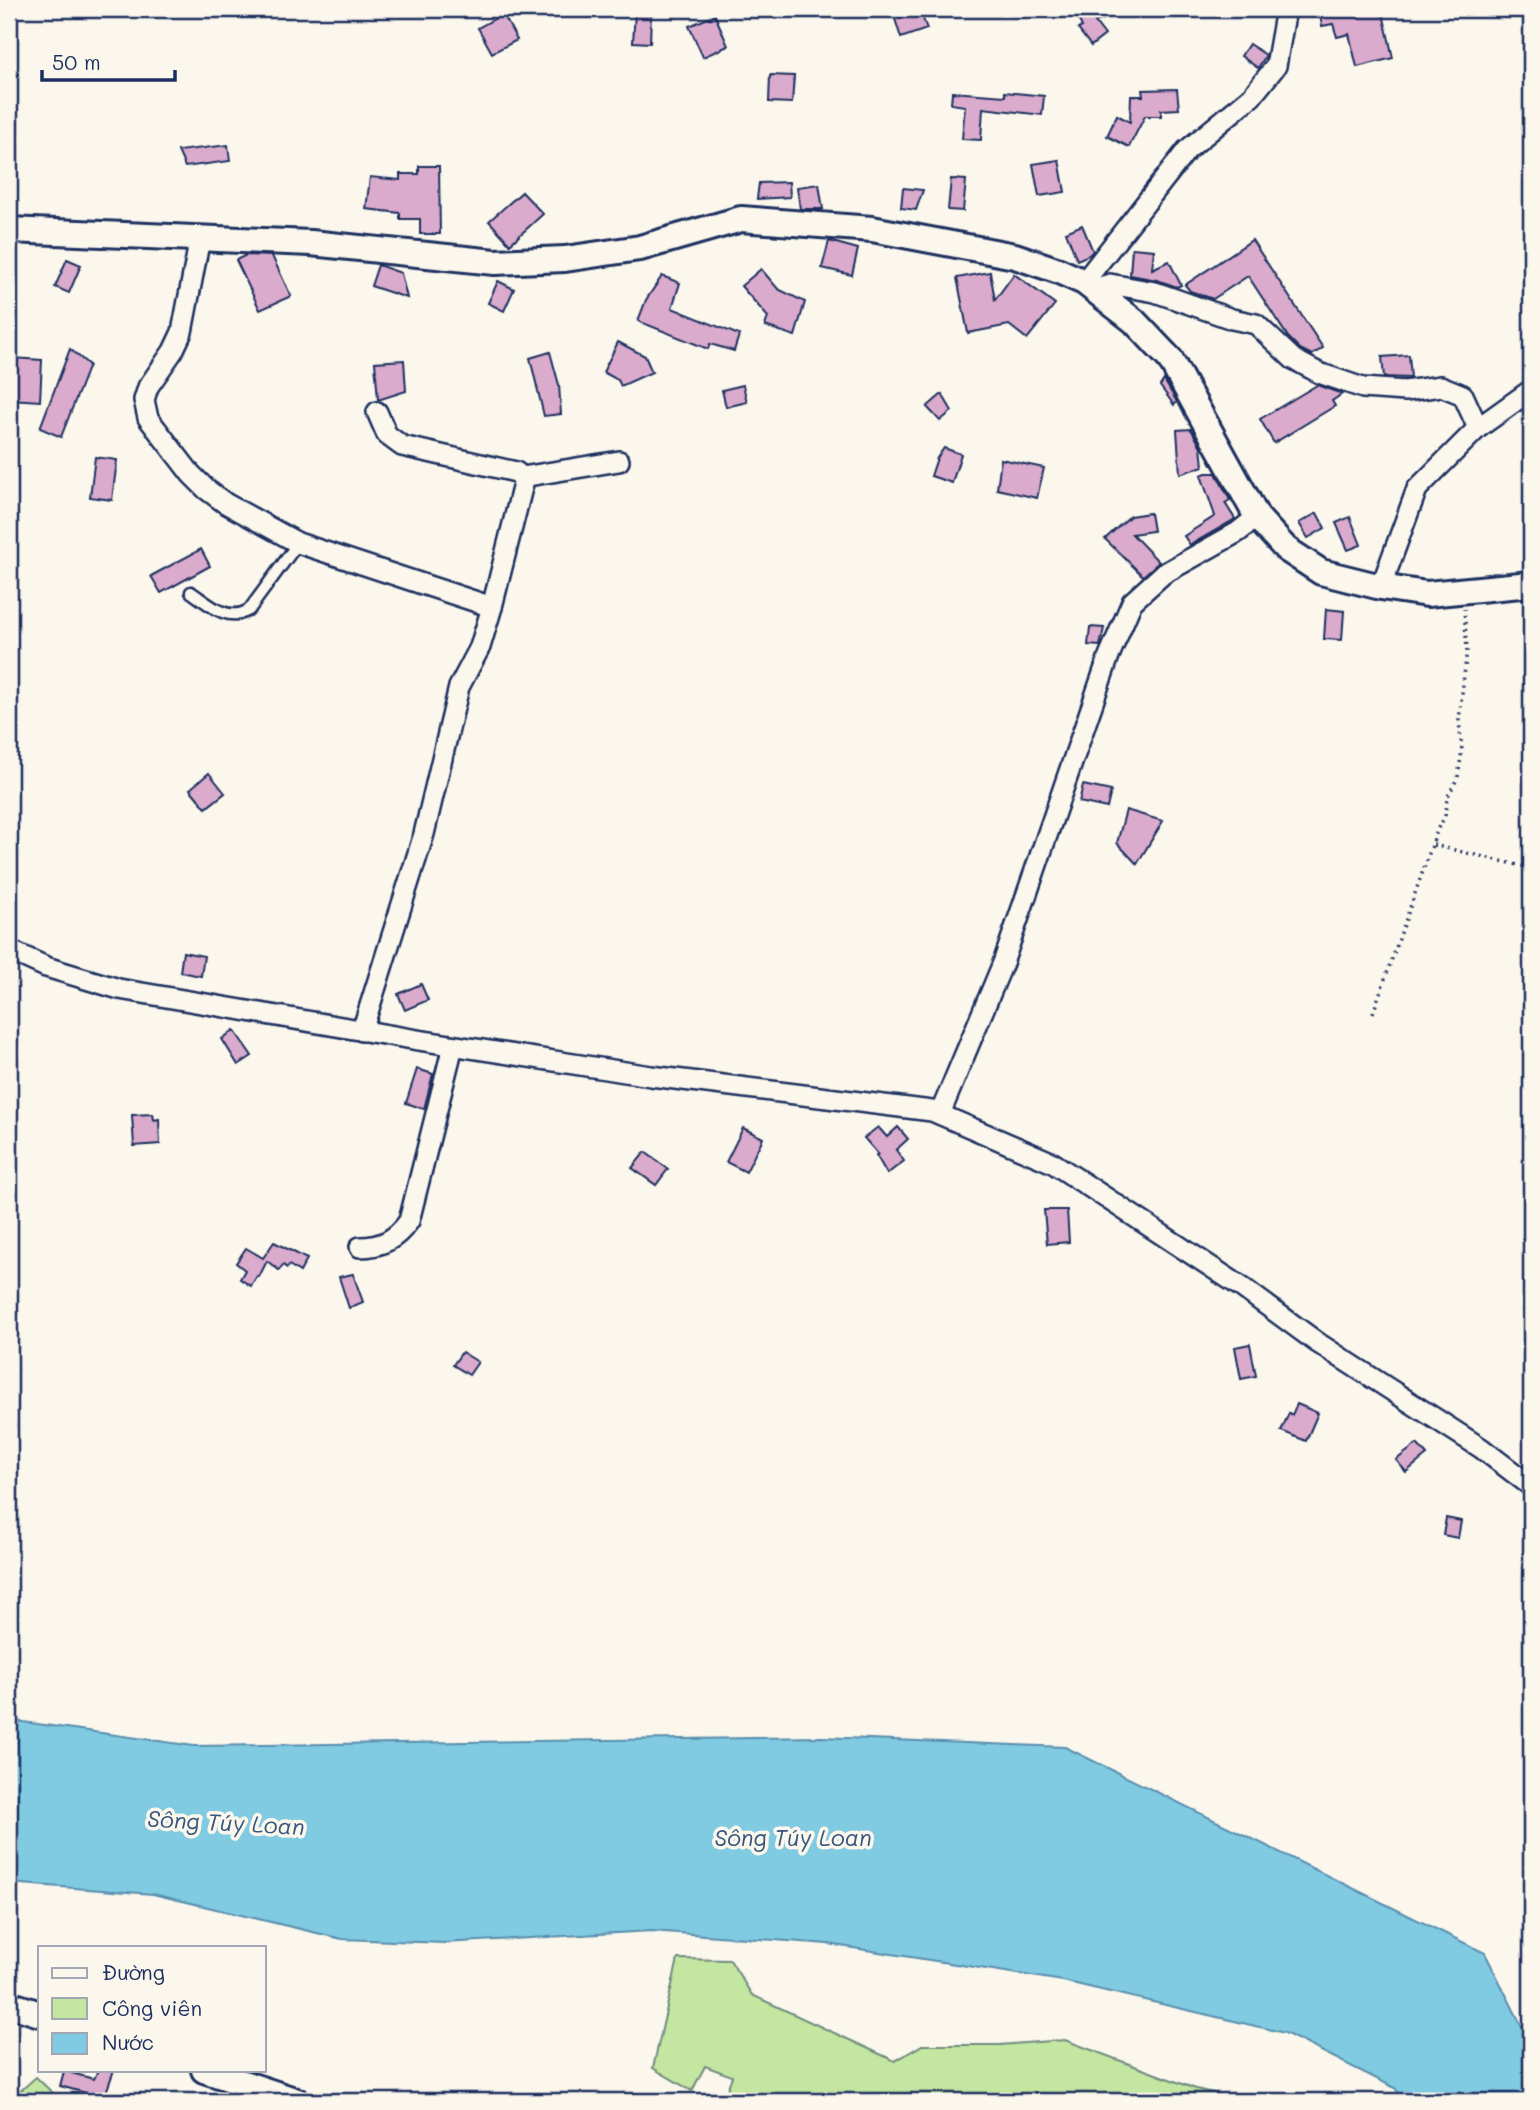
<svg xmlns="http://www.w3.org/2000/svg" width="1540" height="2110" viewBox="0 0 1540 2110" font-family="Mali,sans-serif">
  <rect width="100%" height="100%" fill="#fbf7ec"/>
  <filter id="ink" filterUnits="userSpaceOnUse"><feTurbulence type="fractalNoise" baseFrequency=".0143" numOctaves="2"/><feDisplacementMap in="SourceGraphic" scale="14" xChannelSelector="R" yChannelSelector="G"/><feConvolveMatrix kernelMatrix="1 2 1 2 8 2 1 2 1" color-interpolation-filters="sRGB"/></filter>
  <g filter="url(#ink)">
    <g fill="#c3e6a0" stroke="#6f8a7f" stroke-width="2">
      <path d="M678 1959 730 1960 752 1995 895 2061 922 2045H999L1065 2040 1196 2089 1247 2101H723L732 2076 705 2066 692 2091 653 2068Z"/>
      <path d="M36 2077 61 2101H9Z"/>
    </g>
    <path fill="#80cbe1" stroke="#588dad" stroke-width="2" d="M9 1720 194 1746 822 1737 1065 1747 1485 1953 1531 2044V2101H1404L1395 2088 1285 2033 1063 1981 828 1944 651 1931 444 1943 342 1939 153 1894 9 1883Z"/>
    <g fill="#daabcc" stroke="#1b2f5e" stroke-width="2">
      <path d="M1074 9H1127L1128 11 1095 22 1105 35 1091 46 1078 29 1082 27Z"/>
      <path d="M1319 9H1382L1393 58 1357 67 1349 34 1337 37 1333 24 1322 26Z"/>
      <path d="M920 11 927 29 901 38 895 19Z"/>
      <path d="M635 12 651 13 650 43 633 42Z"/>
      <path d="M503 14 517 40 492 53 478 28Z"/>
      <path d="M715 15 728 46 703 57 689 26Z"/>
      <path d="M1249 44 1266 55 1258 68 1241 56Z"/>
      <path d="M770 75 794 76 792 103 769 102Z"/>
      <path d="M1177 89 1179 109 1161 110V116H1145L1129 147 1107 136 1117 115 1130 122 1131 96H1143L1142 90Z"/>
      <path d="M952 92 1005 96V92L1044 96 1042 115 983 108 981 140 962 139 965 106 951 104Z"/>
      <path d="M228 145 230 161 185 167 178 151Z"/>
      <path d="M1059 160 1065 192 1039 196 1033 164Z"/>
      <path d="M419 166H439L440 234H420V219H400V213L366 209 370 177 400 180V174H419Z"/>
      <path d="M951 179 966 180 963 211 948 210Z"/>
      <path d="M789 182 790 197 757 199 759 183Z"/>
      <path d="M819 184 823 209H800L797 187Z"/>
      <path d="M903 188 923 190 916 210 901 208Z"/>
      <path d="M522 192 543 214 510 244 489 221Z"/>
      <path d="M1082 225 1093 251 1089 255 1077 260 1066 232Z"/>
      <path d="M1252 240 1323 348 1312 355 1300 349 1288 337 1248 276 1213 299 1190 291 1185 285Z"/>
      <path d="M829 241 858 249 852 275 822 268Z"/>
      <path d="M1132 248 1154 250 1152 269 1169 261 1181 285 1177 287 1157 280 1130 275Z"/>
      <path d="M246 255 272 256 291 296 260 310 236 260Z"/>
      <path d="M67 259 81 265 69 293 55 287Z"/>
      <path d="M378 265 401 273 407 298 371 286Z"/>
      <path d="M761 269 778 289 805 302 795 336 765 326 768 317 741 286Z"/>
      <path d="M990 272 995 300 1014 274 1055 304 1027 339 1009 325 968 333 957 278Z"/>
      <path d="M662 276 680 283 672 308 739 335 734 351 710 344 708 349 638 321 646 300Z"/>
      <path d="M498 281 514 289 504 311 488 303Z"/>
      <path d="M618 342 645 356 652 372 621 386 618 380 603 372Z"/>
      <path d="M70 349 89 365 61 437 40 428Z"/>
      <path d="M550 352 559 385 561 414 544 416 530 358Z"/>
      <path d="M1409 355 1411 378 1384 377 1382 357Z"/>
      <path d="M12 358 42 360 40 401 10 399Z"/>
      <path d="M404 360 406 391 378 400 375 362Z"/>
      <path d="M1164 380 1177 402 1174 405 1160 386Z"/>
      <path d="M743 385 747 402 726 407 722 390Z"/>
      <path d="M1317 385 1342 394 1332 401 1335 406 1274 443 1260 419Z"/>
      <path d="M942 394 952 411 940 421 927 407Z"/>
      <path d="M1191 429 1201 447 1203 466 1180 474 1177 430Z"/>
      <path d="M944 448 961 454 952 483 931 476 937 458Z"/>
      <path d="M95 457 117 460 112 500 90 497Z"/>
      <path d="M1001 459 1044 468 1037 498 997 489Z"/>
      <path d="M1206 473H1216L1230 500 1225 503 1235 519 1190 545 1184 536 1215 516 1201 475Z"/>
      <path d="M1150 513 1153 531 1132 534 1159 562 1143 576 1105 539 1130 516Z"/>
      <path d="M1317 513 1325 528 1308 538 1299 523Z"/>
      <path d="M1350 517 1361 545 1348 550 1336 523Z"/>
      <path d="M201 549 210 566 161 593 151 576Z"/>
      <path d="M1326 609 1344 611 1342 640 1324 639Z"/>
      <path d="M1090 627 1104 628 1100 646 1088 645Z"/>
      <path d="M209 773 225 793 206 808 190 789Z"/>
      <path d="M1083 785 1111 791 1107 808 1079 802Z"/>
      <path d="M1126 810 1163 821 1137 864 1117 843Z"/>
      <path d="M183 952 204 956 201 976 180 972Z"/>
      <path d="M421 984 428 1000 405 1010 398 994Z"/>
      <path d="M234 1030 252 1056 238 1065 222 1039Z"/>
      <path d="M417 1069 433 1074 424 1109 406 1103Z"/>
      <path d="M153 1114 154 1120 159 1119 160 1144 134 1146 132 1115Z"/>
      <path d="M878 1127 887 1137 898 1127 908 1139 896 1150 904 1161 887 1174 876 1155 878 1154 864 1138Z"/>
      <path d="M743 1128 763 1138 746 1172 726 1162Z"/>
      <path d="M645 1152 668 1169 656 1185 632 1168Z"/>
      <path d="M1044 1210H1067L1069 1242 1047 1244Z"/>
      <path d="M274 1242 307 1259 300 1272 289 1265 287 1268 283 1265 279 1270 267 1261 259 1277 257 1276 251 1286 240 1279 245 1270 236 1263 246 1248 263 1258Z"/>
      <path d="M353 1274 363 1302 349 1308 339 1277Z"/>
      <path d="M1250 1344 1256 1376 1241 1379 1235 1347Z"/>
      <path d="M462 1352 478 1362 469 1375 453 1365Z"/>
      <path d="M1297 1404 1318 1413 1306 1441 1281 1431 1289 1413 1292 1415Z"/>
      <path d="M1417 1444 1427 1455 1406 1472 1396 1460Z"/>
      <path d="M1446 1518 1461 1521 1458 1538 1443 1535Z"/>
      <path d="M98 2070H114L103 2101 85 2096 86 2093 60 2086 64 2071 94 2079Z"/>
    </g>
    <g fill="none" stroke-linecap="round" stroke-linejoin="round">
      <defs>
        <path id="service" d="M191 592C209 604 227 623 249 610L298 543"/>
        <g id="minor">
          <path d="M200 238 182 332 173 351 148 387 144 400 148 418 191 474 206 489 225 503 298 543 492 607"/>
          <path d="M1084 282 1187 150 1252 96 1276 66 1286 9"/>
          <path d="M1093 289 1110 284 1155 292 1232 319 1256 324 1293 359 1319 373 1363 388 1405 391 1441 386 1463 395 1478 428"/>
          <path d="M522 477 619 461"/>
          <path d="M1381 587 1417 489 1478 428 1531 390"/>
          <path d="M9 950 46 967 119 989 236 1009 418 1040 651 1076 932 1111 1053 1163 1243 1288 1318 1343 1481 1448 1531 1486"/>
          <path d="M362 1031 424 834 459 687 480 647 492 607 523 484 522 477 516 472 402 446 387 435 377 412"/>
          <path d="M940 1114 1003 963 1109 656 1132 602 1163 574 1238 532 1257 517"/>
          <path d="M360 1247C382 1247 396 1239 409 1221L453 1046"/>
        </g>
        <g id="tertiary">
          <path d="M9 230 311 243 495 262 565 259 640 248 741 219 872 229 1015 256 1059 271 1084 282 1134 321 1170 359 1257 517 1286 549 1321 572 1381 587 1427 594 1531 584"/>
          <path d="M9 2004 40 2014"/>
          <path d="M204 2070 297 2101"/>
        </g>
      </defs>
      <use href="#service" stroke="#1b2f5e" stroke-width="15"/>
      <use href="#minor" stroke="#1b2f5e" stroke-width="24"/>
      <use href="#tertiary" stroke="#1b2f5e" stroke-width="30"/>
      <g stroke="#1b2f5e" stroke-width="3.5" stroke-dasharray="2 5" stroke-linecap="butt">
        <path d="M1433 845 1531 868"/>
        <path d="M1373 1013 1438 828 1445 817 1447 798 1458 777 1462 750 1459 720 1467 649 1464 609"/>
      </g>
      <use href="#service" stroke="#fbf7ec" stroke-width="10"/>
      <use href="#minor" stroke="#fbf7ec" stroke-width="19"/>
      <use href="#tertiary" stroke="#fbf7ec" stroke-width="24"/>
    </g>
  </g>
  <g text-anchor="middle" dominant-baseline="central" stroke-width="7" stroke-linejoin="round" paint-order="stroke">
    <g font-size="23" font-style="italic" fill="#34567f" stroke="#fbf7ec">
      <text transform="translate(226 1822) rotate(3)">Sông Túy Loan</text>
      <text x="793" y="1837">Sông Túy Loan</text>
    </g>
  </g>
  <rect width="1540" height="2110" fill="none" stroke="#fbf7ec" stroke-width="35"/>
  <rect x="18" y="18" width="1505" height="2075" fill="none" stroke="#1b2f5e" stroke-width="2.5" filter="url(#ink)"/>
  <rect x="38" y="1946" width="228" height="126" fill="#fbf7ec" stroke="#a1a7b3" stroke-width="2"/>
  <rect x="52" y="1968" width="35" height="10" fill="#fbf7ec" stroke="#a1a7b3" stroke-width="2"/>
  <text x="102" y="1980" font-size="21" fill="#1b2f5e">Đường</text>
  <rect x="52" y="1998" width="35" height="21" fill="#c3e6a0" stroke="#a1a7b3" stroke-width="2"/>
  <text x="102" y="2016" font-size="21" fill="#1b2f5e">Công viên</text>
  <rect x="52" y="2033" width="35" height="21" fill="#80cbe1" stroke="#a1a7b3" stroke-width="2"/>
  <text x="102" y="2050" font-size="21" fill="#1b2f5e">Nước</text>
  <path d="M42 70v10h133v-10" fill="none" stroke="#1b2f5e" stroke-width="3.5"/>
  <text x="52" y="70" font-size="21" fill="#1b2f5e" stroke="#fbf7ec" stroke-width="5" paint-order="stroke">50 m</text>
</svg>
